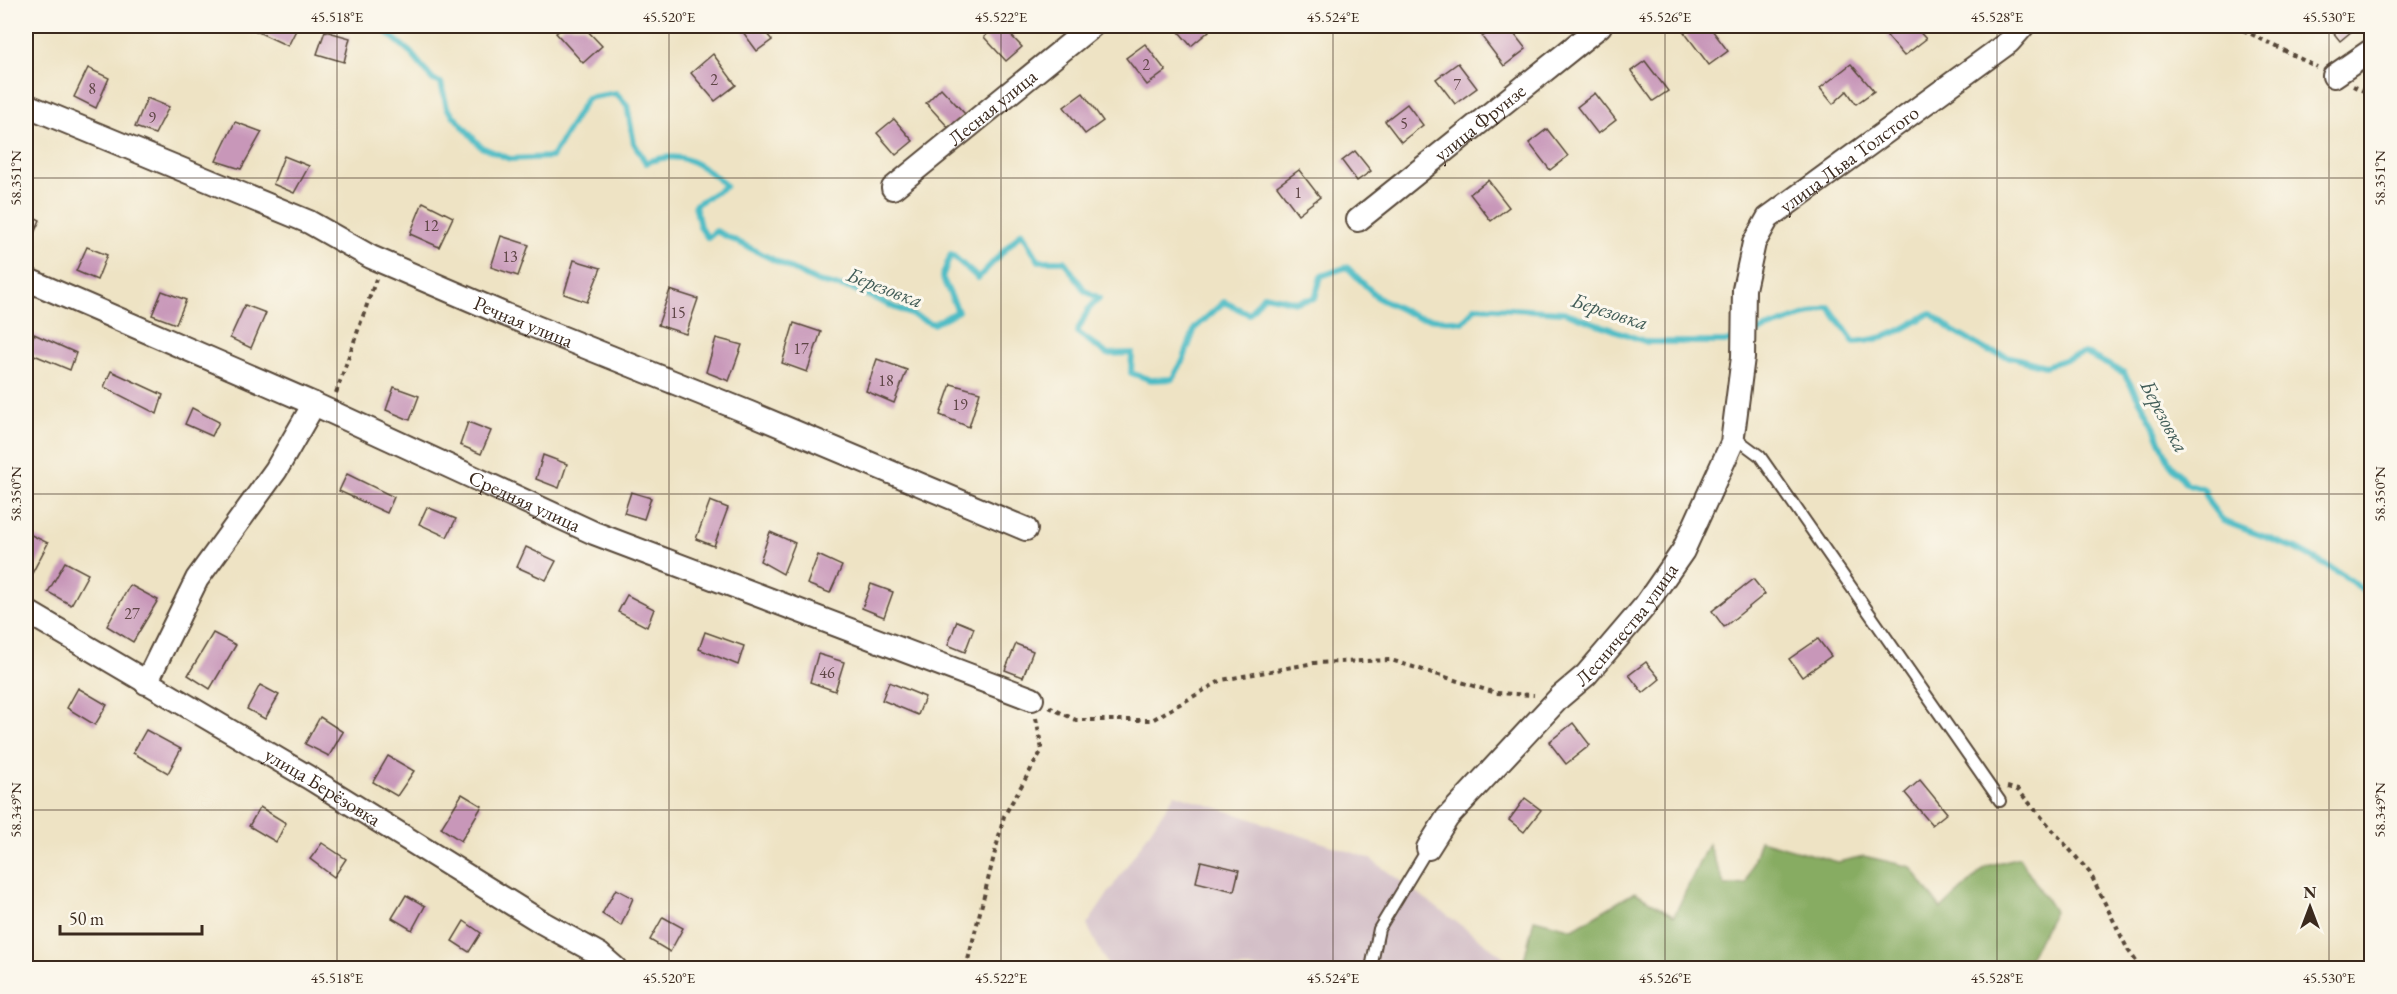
<svg xmlns="http://www.w3.org/2000/svg" width="2397" height="994" viewBox="0 0 2397 994" font-family="'EB Garamond',serif">
  <rect width="100%" height="100%" fill="#fbf7ec"/>
  <filter id="ink" filterUnits="userSpaceOnUse"><feTurbulence type="fractalNoise" baseFrequency=".0167" numOctaves="2"/><feDisplacementMap in="SourceGraphic" scale="12" xChannelSelector="R" yChannelSelector="G"/><feConvolveMatrix kernelMatrix="1 2 1 2 8 2 1 2 1" color-interpolation-filters="sRGB"/></filter>
  <filter id="wash" filterUnits="userSpaceOnUse"><feTurbulence type="fractalNoise" baseFrequency=".008" numOctaves="4" result="noise"/><feDisplacementMap in="SourceGraphic" scale="24" xChannelSelector="R" yChannelSelector="G"/><feGaussianBlur stdDeviation="1.35" result="paint"/><feColorMatrix in="noise" values="0 0 0 0 0 0 0 0 0 0 0 0 0 0 0 0 0 1.4 0 .05"/><feComposite in="paint" operator="in"/></filter>
  <g filter="url(#wash)">
    <rect width="100%" height="100%" fill="#eee3c4"/>
    <path fill="#d2bdc6" d="M1175 794 1369 858 1519 968H1109L1087 925Z"/>
    <path fill="#87ac62" stroke="#616b40" stroke-width="1.5" d="M1760 840 1838 862 1864 856 1911 867 1941 909 1987 866 2019 857 2054 911 2024 968H1522L1534 919 1573 929 1635 892 1674 916 1708 844 1725 886 1746 884Z"/>
    <g fill="none" stroke-linecap="round" stroke-linejoin="round">
      <g stroke="#4ebcc5" stroke-width="6">
        <path d="M385 26V31L410 52 433 80 441 83 447 108 481 147 510 159 552 157 587 98 616 93 627 105 634 143 646 163C680 149 700 162 726 186L695 205 700 227 708 238 716 231 818 282 853 289 933 324 958 311 942 277 951 254 978 278 1022 232 1039 261H1064L1085 291 1099 298 1088 310 1077 332 1107 354 1132 353 1131 373 1151 380 1172 379 1183 361 1195 328 1224 302 1249 314 1264 295 1296 302 1315 298 1321 276 1347 267 1378 298 1417 317 1463 322 1476 307 1564 312 1647 342H1725L1738 338"/>
        <path d="M1748 335 1829 307 1854 342C1886 340 1903 330 1930 313L1953 331 1988 351 2045 366 2085 353 2124 373 2153 424 2169 462 2186 483 2204 489 2209 503 2223 521 2294 548 2342 574 2372 598"/>
      </g>
    </g>
    <g id="blocks">
      <g fill="#c897b9">
        <path d="M258 26H298L288 46 256 31Z"/>
        <path d="M565 26H583L602 46 583 63 556 33Z"/>
        <path d="M744 26H760L772 40 757 51 740 28Z"/>
        <path d="M997 26H1002L1022 47 1006 61 984 37Z"/>
        <path d="M1174 26H1206L1209 31 1191 46Z"/>
        <path d="M1498 26H1508L1526 49 1504 66 1482 37Z"/>
        <path d="M1684 26H1709L1728 51 1709 65 1681 28Z"/>
        <path d="M1901 26H1914L1926 39 1904 56 1887 36Z"/>
        <path d="M2328 26H2358L2340 41Z"/>
        <path d="M325 31 350 38 344 62 317 54Z"/>
        <path d="M1145 44 1166 71 1147 85 1126 58Z"/>
        <path d="M713 54 736 85 715 101 691 73Z"/>
        <path d="M1645 61 1668 91 1653 101 1631 71Z"/>
        <path d="M1458 63 1477 88 1455 104 1436 79Z"/>
        <path d="M1851 64 1874 91 1856 104 1847 91 1833 104 1820 88Z"/>
        <path d="M88 68 109 78 96 108 74 97Z"/>
        <path d="M941 88 965 114 949 128 926 103Z"/>
        <path d="M1083 93 1103 121 1085 134 1064 107Z"/>
        <path d="M1595 93 1616 120 1598 134 1577 107Z"/>
        <path d="M147 98 169 107 155 134 135 127Z"/>
        <path d="M1407 104 1423 125 1401 142 1385 121Z"/>
        <path d="M894 119 913 141 896 155 877 133Z"/>
        <path d="M235 122 262 132 241 169 216 161Z"/>
        <path d="M1547 129 1568 156 1550 170 1529 143Z"/>
        <path d="M1355 151 1371 171 1357 181 1342 161Z"/>
        <path d="M284 156 309 166 294 193 273 184Z"/>
        <path d="M1299 170 1320 197 1298 214 1277 186Z"/>
        <path d="M1488 180 1509 207 1491 221 1470 194Z"/>
        <path d="M423 202 453 217 439 247 410 234Z"/>
        <path d="M26 213 40 220 27 249 26 248Z"/>
        <path d="M501 236 529 245 518 276 491 267Z"/>
        <path d="M87 247 107 255 97 280 76 271Z"/>
        <path d="M574 260 601 268 587 302 564 294Z"/>
        <path d="M670 290 698 299 686 334 658 325Z"/>
        <path d="M162 291 186 300 176 324 152 315Z"/>
        <path d="M245 305 266 313 251 348 230 338Z"/>
        <path d="M794 323 821 332 807 372 782 363Z"/>
        <path d="M34 334 76 353 70 370 27 352Z"/>
        <path d="M716 338 742 345 729 381 706 372Z"/>
        <path d="M877 359 907 370 894 403 866 391Z"/>
        <path d="M111 371 163 395 157 414 104 387Z"/>
        <path d="M951 384 980 392 969 427 940 415Z"/>
        <path d="M394 387 419 396 410 420 386 410Z"/>
        <path d="M192 408 219 422 212 436 185 424Z"/>
        <path d="M468 422 491 431 481 454 460 445Z"/>
        <path d="M543 455 567 464 559 488 536 479Z"/>
        <path d="M347 474 394 497 387 513 339 491Z"/>
        <path d="M631 492 651 498 644 519 624 513Z"/>
        <path d="M710 501 728 508 714 546 696 539Z"/>
        <path d="M427 507 456 519 447 537 419 524Z"/>
        <path d="M770 532 795 543 783 574 760 561Z"/>
        <path d="M27 533 48 543 29 579 26 578Z"/>
        <path d="M526 547 556 561 546 580 517 567Z"/>
        <path d="M818 555 842 566 830 593 807 584Z"/>
        <path d="M65 562 88 574 71 605 48 592Z"/>
        <path d="M1753 579 1765 594 1724 627 1712 611Z"/>
        <path d="M871 584 893 592 884 617 862 608Z"/>
        <path d="M130 585 158 600 133 642 107 626Z"/>
        <path d="M627 595 654 609 647 627 618 612Z"/>
        <path d="M957 621 974 628 965 652 948 645Z"/>
        <path d="M705 632 744 646 738 665 699 649Z"/>
        <path d="M213 633 236 645 210 689 188 675Z"/>
        <path d="M1818 639 1831 656 1802 677 1789 659Z"/>
        <path d="M1016 644 1033 651 1023 677 1005 670Z"/>
        <path d="M818 654 844 662 835 691 810 682Z"/>
        <path d="M1646 662 1660 679 1643 693 1629 675Z"/>
        <path d="M889 682 925 697 918 715 882 700Z"/>
        <path d="M260 685 279 695 265 719 247 709Z"/>
        <path d="M78 688 107 705 95 725 67 708Z"/>
        <path d="M320 717 343 732 329 756 305 744Z"/>
        <path d="M1573 723 1590 745 1566 764 1549 742Z"/>
        <path d="M146 730 181 749 168 773 133 753Z"/>
        <path d="M388 756 414 771 397 796 373 782Z"/>
        <path d="M1920 780 1947 813 1932 825 1905 793Z"/>
        <path d="M462 794 482 806 461 841 441 828Z"/>
        <path d="M1525 798 1541 810 1524 832 1509 820Z"/>
        <path d="M260 807 286 823 276 842 249 826Z"/>
        <path d="M322 843 346 859 334 877 310 859Z"/>
        <path d="M1201 861 1239 870 1234 891 1196 882Z"/>
        <path d="M616 889 633 898 621 926 602 914Z"/>
        <path d="M406 895 425 906 412 930 392 918Z"/>
        <path d="M663 917 683 928 670 952 650 940Z"/>
        <path d="M464 921 481 933 469 952 452 941Z"/>
      </g>
    </g>
  </g>
  <g filter="url(#ink)">
    <use href="#blocks" fill-opacity="0" stroke="#564637" stroke-width="1.5"/>
    <g fill="none" stroke-linecap="round" stroke-linejoin="round">
      <defs>
        <g id="lane">
          <path d="M1733 436 1760 456 2000 801"/>
          <path d="M1371 968 1379 929 1428 848"/>
        </g>
        <g id="street">
          <path d="M2334 76 2372 50"/>
          <path id="s1" d="M26 105 309 222 371 257 506 315 750 413 1026 529"/>
          <path id="s2" d="M893 188 1092 26"/>
          <path id="s3" d="M1358 220 1600 26"/>
          <path id="s4" d="M26 279 314 404 594 533 1032 699"/>
          <path id="s5" d="M26 611 308 777 543 923 599 954 615 968"/>
          <path d="M146 683 197 579 276 470 314 404"/>
          <path id="s6" d="M1428 848 1447 818 1560 697 1586 675 1644 607 1683 551 1732 443 1743 357 1744 289 1754 243 1768 218 2009 42 2023 26"/>
        </g>
      </defs>
      <use href="#lane" stroke="#564637" stroke-width="14"/>
      <use href="#street" stroke="#564637" stroke-width="26"/>
      <g stroke="#564637" stroke-width="4" stroke-dasharray="4.5 4.5" stroke-linecap="butt">
        <path d="M2235 26 2317 67"/>
        <path d="M2353 86 2372 95"/>
        <path d="M336 393 376 279"/>
        <path d="M1049 707 1076 720H1152L1222 680 1314 663 1391 660 1496 693 1534 695"/>
        <path d="M2007 787 2018 790 2090 873 2128 950 2141 968"/>
        <path d="M966 968 1004 816 1042 750 1036 718"/>
      </g>
      <use href="#lane" stroke="#fff" stroke-width="10"/>
      <use href="#street" stroke="#fff" stroke-width="22"/>
    </g>
  </g>
  <path fill="none" stroke="#3b2a1e" stroke-width="1.5" stroke-opacity="0.45" d="M337 26V968M669 26V968M1001 26V968M1333 26V968M1665 26V968M1997 26V968M2329 26V968M26 178H2372M26 494H2372M26 810H2372"/>
  <g text-anchor="middle" dominant-baseline="central" stroke-width="6" stroke-linejoin="round" paint-order="stroke">
    <g font-size="16" fill="#5e4545">
      <text x="1146" y="64">2</text>
      <text x="714" y="79">2</text>
      <text x="1457" y="84">7</text>
      <text x="92" y="88">8</text>
      <text x="152" y="117">9</text>
      <text x="1404" y="123">5</text>
      <text x="1298" y="192">1</text>
      <text x="431" y="225">12</text>
      <text x="510" y="256">13</text>
      <text x="678" y="312">15</text>
      <text x="801" y="348">17</text>
      <text x="886" y="380">18</text>
      <text x="960" y="404">19</text>
      <text x="132" y="613">27</text>
      <text x="827" y="672">46</text>
    </g>
    <g font-size="20" fill="#3b2a1e" stroke="#fbf7ec">
      <text stroke="none"><textPath href="#s2" startOffset="128">Лесная улица</textPath></text>
      <text stroke="none"><textPath href="#s3" startOffset="156">улица Фрунзе</textPath></text>
      <text stroke="none"><textPath href="#s6" startOffset="842">улица Льва Толстого</textPath></text>
      <text stroke="none"><textPath href="#s1" startOffset="543">Речная улица</textPath></text>
      <text stroke="none"><textPath href="#s4" startOffset="546">Средняя улица</textPath></text>
      <text stroke="none"><textPath href="#s6" startOffset="300">Лесничества улица</textPath></text>
      <text stroke="none"><textPath href="#s5" startOffset="345">улица Берёзовка</textPath></text>
    </g>
    <g font-size="21" font-style="italic" fill="#425d58" stroke="#fbf7ec">
      <text transform="translate(885 287) rotate(21)">Березовка</text>
      <text transform="translate(1610 311) rotate(18)">Березовка</text>
      <text transform="translate(2165 416) rotate(62)">Березовка</text>
    </g>
  </g>
  <rect width="2397" height="994" fill="none" stroke="#fbf7ec" stroke-width="66"/>
  <g transform="translate(2310 907)" stroke="#fbf7ec" stroke-width="4.5" paint-order="stroke">
  <path d="M0-4.5L10 22L0 15L-10 22Z" fill="#3b2a1e"/>
  <text y="-9" font-size="16" font-weight="bold" text-anchor="middle" fill="#3b2a1e">N</text>
  </g>
  <path d="M60 925v9h142v-9" fill="none" stroke="#3b2a1e" stroke-width="3"/>
  <text x="69" y="925" font-size="18" fill="#3b2a1e" stroke="#fbf7ec" stroke-width="4.5" paint-order="stroke">50 m</text>
  <rect x="33" y="33" width="2331" height="928" fill="none" stroke="#3b2a1e" stroke-width="2"/>
  <g font-size="15" text-anchor="middle" fill="#3b2a1e">
    <text x="337" y="22">45.518°E</text>
    <text x="669" y="22">45.520°E</text>
    <text x="1001" y="22">45.522°E</text>
    <text x="1333" y="22">45.524°E</text>
    <text x="1665" y="22">45.526°E</text>
    <text x="1997" y="22">45.528°E</text>
    <text x="2329" y="22">45.530°E</text>
    <text transform="translate(16 178) rotate(-90)" y="5">58.351°N</text>
    <text transform="translate(2380 178) rotate(-90)" y="5">58.351°N</text>
    <text transform="translate(16 494) rotate(-90)" y="5">58.350°N</text>
    <text transform="translate(2380 494) rotate(-90)" y="5">58.350°N</text>
    <text transform="translate(16 810) rotate(-90)" y="5">58.349°N</text>
    <text transform="translate(2380 810) rotate(-90)" y="5">58.349°N</text>
    <text x="337" y="983">45.518°E</text>
    <text x="669" y="983">45.520°E</text>
    <text x="1001" y="983">45.522°E</text>
    <text x="1333" y="983">45.524°E</text>
    <text x="1665" y="983">45.526°E</text>
    <text x="1997" y="983">45.528°E</text>
    <text x="2329" y="983">45.530°E</text>
  </g>
</svg>
